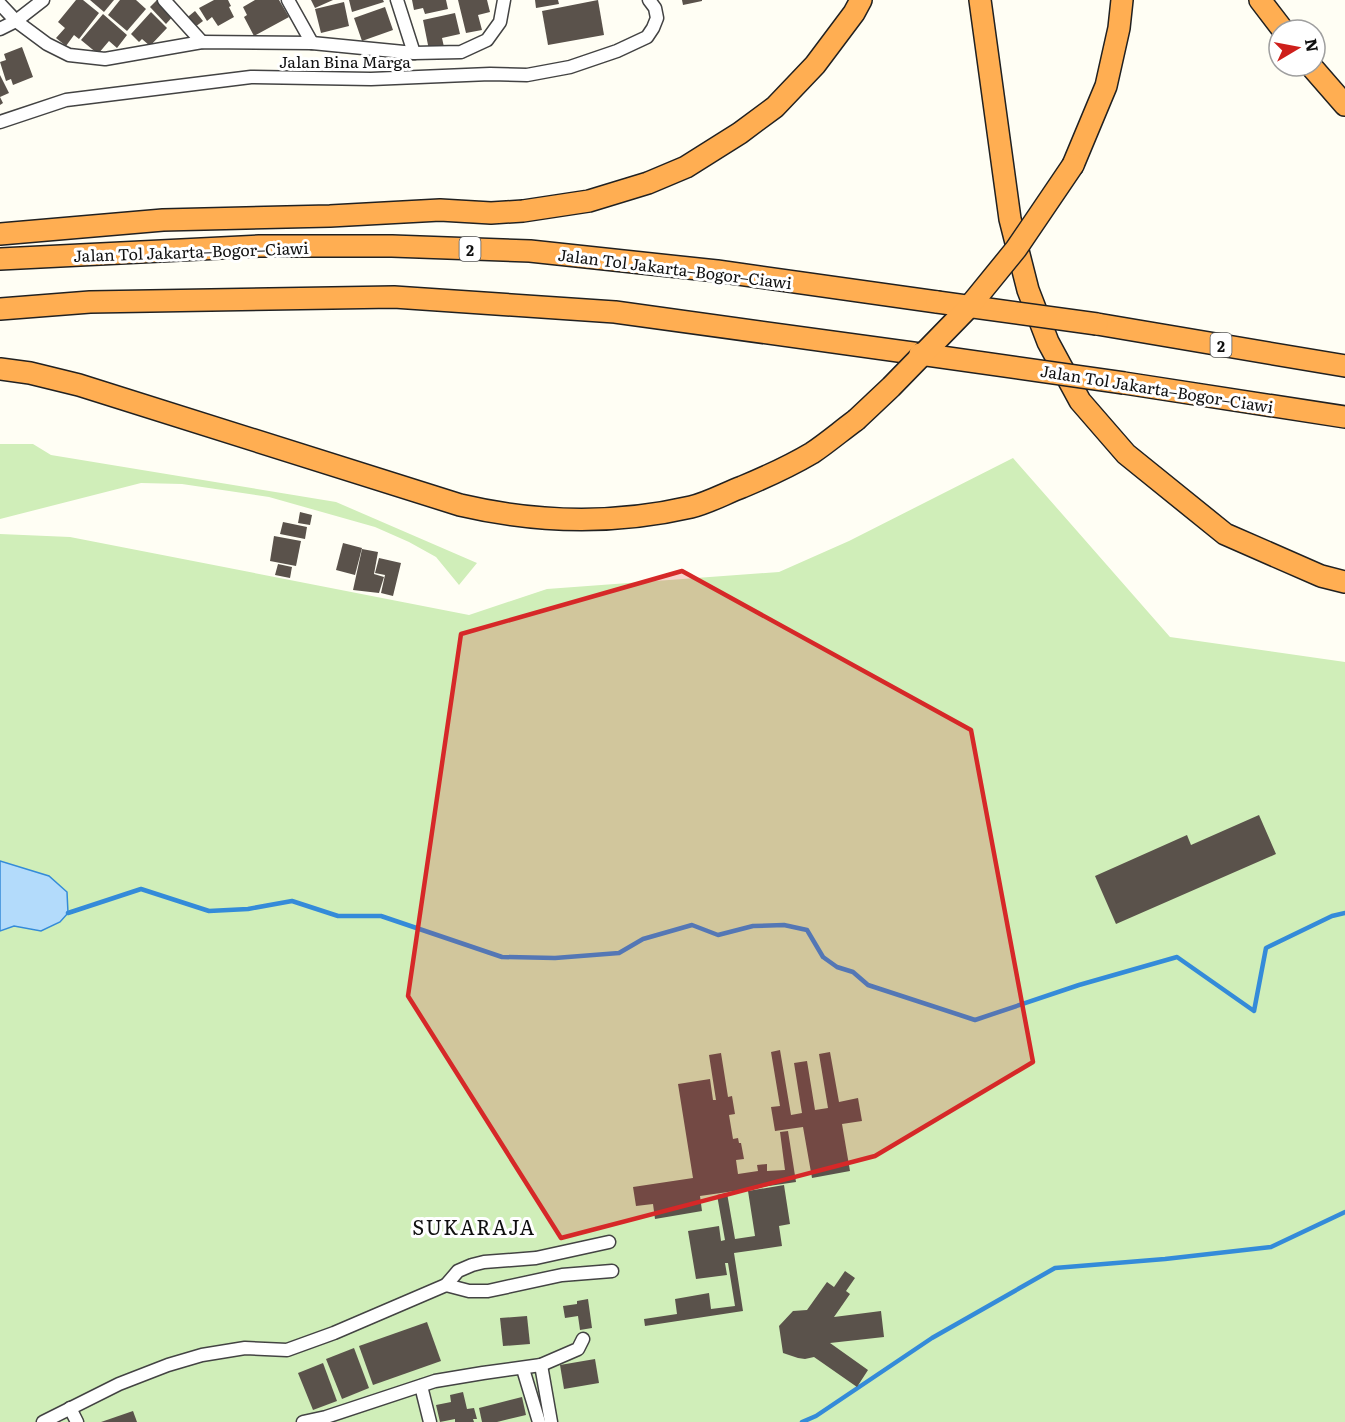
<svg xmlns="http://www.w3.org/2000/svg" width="1345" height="1422" viewBox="0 0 1345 1422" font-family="Literata,serif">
  <rect width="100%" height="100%" fill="#fffef4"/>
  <g fill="#d0eeb9">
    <path d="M0 444H33L51 455 336 502 477 563 459 585 436 557 409 542 375 527 269 497 182 484 141 483 0 519Z"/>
    <path d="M1013 458 1170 637 1345 662V1422H0V534L70 537 469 615 547 589 779 572 849 541Z"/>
  </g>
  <path fill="#b3dbfb" stroke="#348bd9" stroke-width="1.5" d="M0 861 49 876 67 892 68 913 60 922 41 931 14 926 0 931Z"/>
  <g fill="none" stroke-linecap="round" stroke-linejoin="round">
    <g stroke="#348bd9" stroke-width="4.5">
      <path d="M68 913 141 889 209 911 248 909 292 901 338 916H381L502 957 555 958 619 953 643 939 692 925 718 935 753 926 784 925 807 930 823 957 837 967 853 972 868 985 975 1020 1079 985 1177 957 1254 1011 1266 948 1332 916 1345 913"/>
      <path d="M802 1422 816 1416 932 1338 1055 1268 1165 1259 1271 1247 1345 1212"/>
    </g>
  </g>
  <g fill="#5a524b">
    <path d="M76 0H83L99 13 79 39 74 35 66 46 56 38 65 28 58 22Z"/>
    <path d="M90 0H114L104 12Z"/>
    <path d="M120 0H136L146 9 127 31 108 15Z"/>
    <path d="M157 0H160L174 15 166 24 150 7Z"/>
    <path d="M214 0H228L231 6 229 7 234 17 218 26 212 17 207 21 199 8Z"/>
    <path d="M255 0H279L289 17 254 36 244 17 247 15 243 7Z"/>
    <path d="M311 0H333L315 8Z"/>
    <path d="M349 0H383L384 2 352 12Z"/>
    <path d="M412 0H446L448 9 425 14 423 8 414 10Z"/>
    <path d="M458 0H487L490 12 478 15 482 30 466 33Z"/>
    <path d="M535 0H558L559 4 536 8Z"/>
    <path d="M598 0 604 35 548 45 542 11Z"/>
    <path d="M682 0H702V1L683 5Z"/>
    <path d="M344 2 349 26 321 33 315 9Z"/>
    <path d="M385 7 393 30 362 41 354 18Z"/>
    <path d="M195 11 203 21 191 30 184 20Z"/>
    <path d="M151 12 167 28 150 46 142 39 139 42 131 34Z"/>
    <path d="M455 13 460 34 442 38 444 47 429 50 423 20Z"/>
    <path d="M103 14 127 35 117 48 109 41 98 54 81 40Z"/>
    <path d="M22 47 33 77 13 85 11 79 6 81 0 62 6 60 4 54Z"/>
    <path d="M0 75 9 93 0 97 3 103 0 105Z"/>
    <path d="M300 512 312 515 310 525 298 523Z"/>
    <path d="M283 522 307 527 305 539 280 534Z"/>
    <path d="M274 536 301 541 296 566 270 561Z"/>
    <path d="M343 543 362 548 355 575 336 570Z"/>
    <path d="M362 549 378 552 374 574 384 577 379 593 353 590Z"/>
    <path d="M379 558 401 563 393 596 381 593 385 575 375 573Z"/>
    <path d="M278 564 292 567 290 578 275 575Z"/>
    <path d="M1259 815 1276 854 1116 924 1095 876 1187 835 1191 845Z"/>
    <path d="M780 1050 791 1115 802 1113 794 1063 807 1061 815 1110 828 1108 819 1054 830 1052 839 1102 858 1098 862 1121 842 1124 850 1171 812 1178 803 1127 775 1131 771 1107 780 1106 771 1052Z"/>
    <path d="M721 1053 728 1097 732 1096 735 1114 729 1115 733 1139 738 1138 739 1143H741L744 1159 736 1160 738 1174 758 1171 757 1165 767 1164V1171L785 1170 780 1132 788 1131 796 1182 700 1196 702 1211 655 1219 653 1204 636 1206 633 1187 693 1178 678 1084 710 1079 713 1100H716L709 1055Z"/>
    <path d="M784 1185 790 1224 779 1226 782 1246 734 1253 743 1311 645 1326 644 1319 677 1314 675 1299 709 1293 711 1309 735 1306 728 1263H725L727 1275 696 1279 688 1231 719 1226 721 1241 725 1240 717 1195 727 1193 735 1239 755 1236 748 1191Z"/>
    <path d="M845 1271 855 1278 846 1291 850 1294 834 1317 881 1311 884 1337 830 1343 868 1370 857 1387 814 1357 805 1359 798 1358 783 1353 779 1326 793 1311 807 1310 827 1282 834 1287Z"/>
    <path d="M588 1299 592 1328 580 1330 578 1316 565 1318 563 1306 577 1304V1301Z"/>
    <path d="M527 1316 530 1344 503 1346 500 1318Z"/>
    <path d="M427 1322 441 1361 373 1385 359 1346Z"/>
    <path d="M354 1348 369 1388 342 1399 326 1359Z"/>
    <path d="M595 1359 599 1383 564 1389 560 1365Z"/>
    <path d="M323 1363 337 1401 313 1410 298 1373Z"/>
    <path d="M463 1392 467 1409 474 1408 477 1419H473L474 1422H455V1419L440 1422 436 1405 451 1402 450 1395Z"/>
    <path d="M522 1397 526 1415 497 1422H482L479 1408Z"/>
    <path d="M133 1411 137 1422H101Z"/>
  </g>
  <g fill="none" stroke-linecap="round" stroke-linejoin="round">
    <defs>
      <g id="street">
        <path d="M164 0 202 42"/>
        <path d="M288 0 312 43"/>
        <path d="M397 0 414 53"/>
        <path d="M0 4 16 21 47 44 69 55 105 59 202 42 312 43 414 53 461 52 487 40 500 22 504 0"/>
        <path d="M0 29 16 21 43 0"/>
        <path d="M0 122 66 100 251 77 371 79 490 74 527 75 570 67 617 51 647 37 653 28 657 18 655 8 649 0"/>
        <path d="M446 1285 458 1271 472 1265 484 1262 536 1258 609 1242"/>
        <path d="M541 1365 551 1422"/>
        <path d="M523 1369 539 1422"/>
        <path d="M421 1386 430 1422"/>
        <path d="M70 1408 77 1422"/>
        <path d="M43 1422 119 1384 168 1365 202 1355 245 1348 287 1350 334 1333 446 1285 469 1291H488L562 1275 612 1271"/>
        <path d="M303 1422 326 1417 435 1381 483 1373 541 1365 578 1349 583 1339"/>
      </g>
      <g id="highway">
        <path d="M980 0 1010 219 1028 290 1048 342 1080 401 1126 454 1225 534 1321 576 1345 582"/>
        <path d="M1260 0 1283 30"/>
        <path d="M1311 66 1345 105"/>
        <path d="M1073 165 1106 86 1119 28 1122 0"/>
        <path d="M0 234 163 220 330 216 440 210 491 213 523 211 589 201 648 183 686 167 740 133 775 107 815 65 854 13 861 0"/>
        <path d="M0 259 259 246H392L530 251 717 271 937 302"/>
        <path d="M0 309 90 302 394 297 615 312 920 354"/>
        <path d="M1097 324 1345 366"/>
        <path d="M0 369 30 373 79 385 460 505C537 523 613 525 691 507 708 503 726 493 742 487 766 477 790 466 812 453 827 443 841 431 856 420"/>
        <path d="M1124 383 1345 417"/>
      </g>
    </defs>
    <use href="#street" stroke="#434343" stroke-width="15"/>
    <use href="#highway" stroke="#212121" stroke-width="24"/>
    <use href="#street" stroke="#fff" stroke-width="12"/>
    <use href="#highway" stroke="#ffae52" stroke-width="21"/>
    <defs>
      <g id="highway-bridge">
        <path d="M937 302 1097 324"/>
        <path d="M920 354 1124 383"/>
        <path d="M856 420 891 387 968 308 1016 249 1073 165"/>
      </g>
    </defs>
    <use href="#highway-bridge" stroke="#212121" stroke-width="24" stroke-linecap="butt"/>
    <use href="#highway-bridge" stroke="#ffae52" stroke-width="21"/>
  </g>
  <path fill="#d62828" fill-opacity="0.2" stroke="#d62828" stroke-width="4.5" stroke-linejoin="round" d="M682 571 971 730 1033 1062 875 1156 561 1238 408 996 461 634Z"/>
  <g text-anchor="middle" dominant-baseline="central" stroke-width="6" stroke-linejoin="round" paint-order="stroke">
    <g fill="#fff" stroke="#585858" stroke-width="1.5">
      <rect x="459.5" y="237" width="21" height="24" rx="4.5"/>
      <rect x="1210.5" y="333" width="21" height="24" rx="4.5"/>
    </g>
    <g font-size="15" font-weight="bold" fill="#101010">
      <text x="470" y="249">2</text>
      <text x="1221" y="345">2</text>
    </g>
    <g font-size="16" fill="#101010" stroke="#fff">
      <text x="345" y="61">Jalan Bina Marga</text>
      <text transform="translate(191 251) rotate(-2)">Jalan Tol Jakarta–Bogor–Ciawi</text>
      <text transform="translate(675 268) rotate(7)">Jalan Tol Jakarta–Bogor–Ciawi</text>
      <text transform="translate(1157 388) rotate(9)">Jalan Tol Jakarta–Bogor–Ciawi</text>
    </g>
    <g font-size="20" letter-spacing="1.5" fill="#101010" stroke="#fff">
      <text x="474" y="1226">SUKARAJA</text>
    </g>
  </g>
  <g transform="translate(1297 48) rotate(80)"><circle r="28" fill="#ffffff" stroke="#9f9f9f" stroke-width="1.5"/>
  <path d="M0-4.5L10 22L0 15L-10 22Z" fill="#ce1f1b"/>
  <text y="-9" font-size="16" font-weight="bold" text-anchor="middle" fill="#101010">N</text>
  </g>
</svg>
